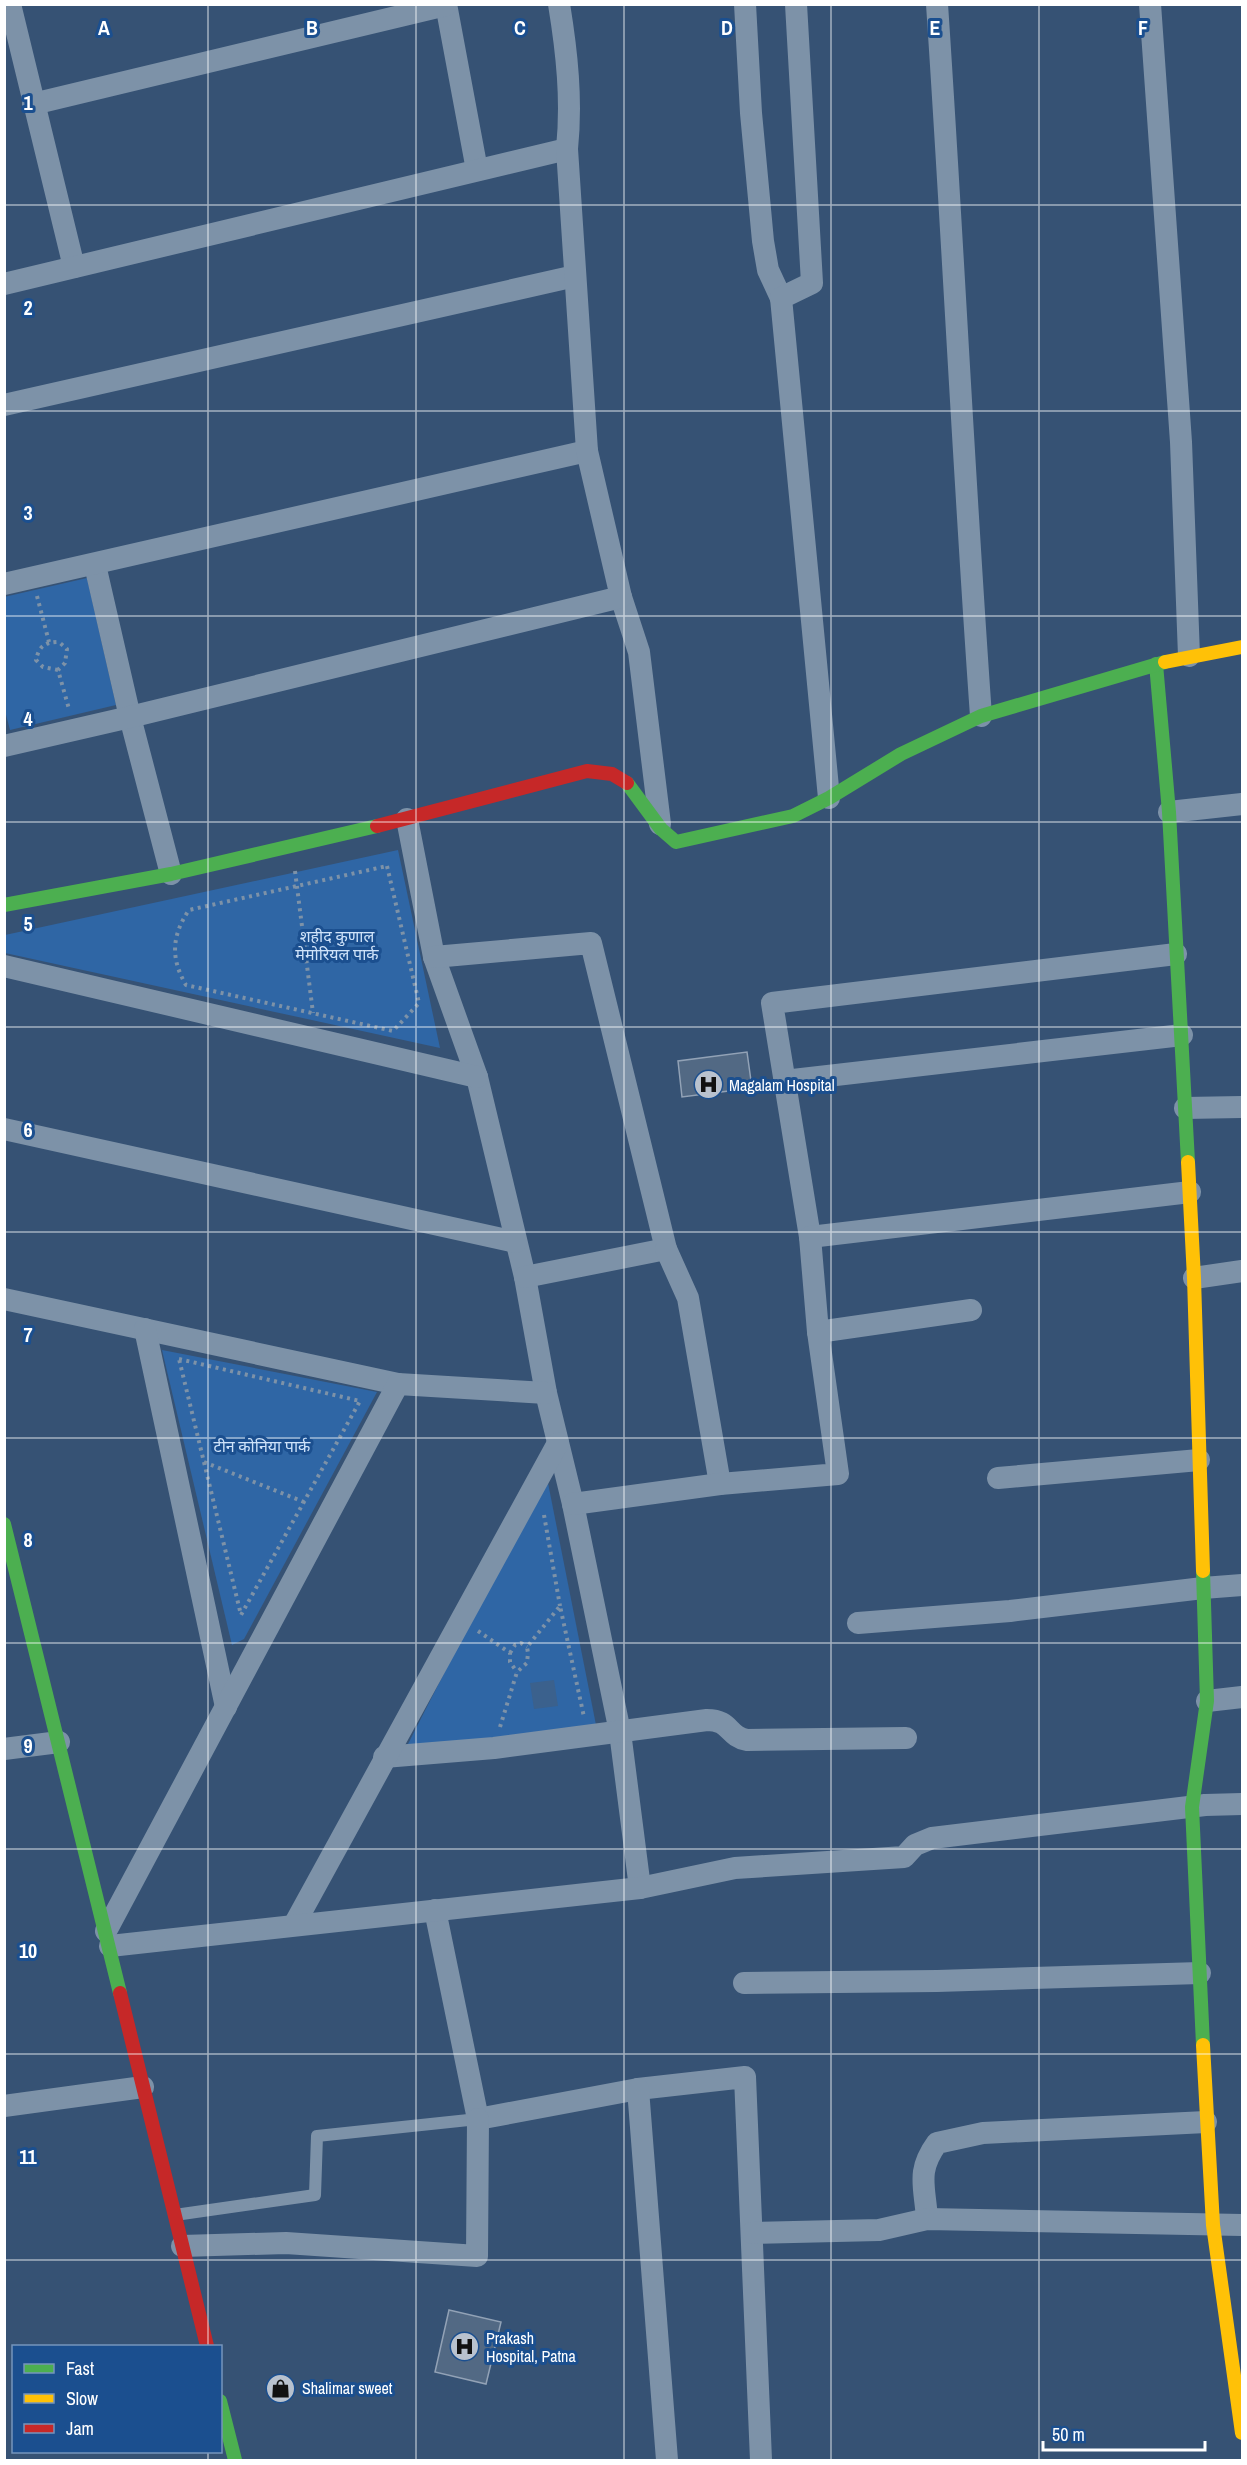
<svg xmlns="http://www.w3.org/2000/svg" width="1247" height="2465" viewBox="0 0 1247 2465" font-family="'Archivo Narrow','Noto Sans Devanagari',sans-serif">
  <rect width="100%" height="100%" fill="#365274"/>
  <g fill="#2f66a5">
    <path d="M87 578 116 705 10 730 4 707V597Z"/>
    <path d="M398 850 440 1048 5 953V935Z"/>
    <path d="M162 1350 377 1392 244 1639 232 1645Z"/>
    <path d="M541 1483H548L597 1730 407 1746Z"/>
  </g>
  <path fill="#3b618d" d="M554 1680 558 1706 534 1709 530 1683Z"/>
  <g fill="#526984" stroke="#92a2b6" stroke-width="1.5">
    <path d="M747 1052 752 1088 682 1097 678 1061Z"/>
    <path d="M449 2310 501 2322 486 2384 435 2372Z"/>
  </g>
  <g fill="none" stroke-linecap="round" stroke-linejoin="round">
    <g stroke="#7d92a8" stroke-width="4" stroke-dasharray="3 4.5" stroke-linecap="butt">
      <path d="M37 596 49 642"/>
      <path d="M58 670 43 667 36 660C39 646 45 642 59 642L67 649 65 663 58 670 69 709"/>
      <path d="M387 866 419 1003 393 1031 186 985C170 958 172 935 189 910Z"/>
      <path d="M295 871 313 1013"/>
      <path d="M179 1359 360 1401 241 1615Z"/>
      <path d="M204 1462 304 1502"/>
      <path d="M544 1515 560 1606"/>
      <path d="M478 1631 510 1653V1662L517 1672"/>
      <path d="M510 1653 515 1645 521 1643 527 1647"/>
      <path d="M500 1727 517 1672 527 1663 528 1653 527 1647 560 1606 584 1717"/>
    </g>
    <path stroke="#7d92a8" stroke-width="12" d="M175 2215 315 2195 317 2136 478 2119"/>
    <g stroke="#7d92a8" stroke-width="22">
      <path d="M10 4 74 267"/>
      <path d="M446 4 477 170"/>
      <path d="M745 4 751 113 763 241 768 270 781 298"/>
      <path d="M796 4 812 283 781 298 829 798"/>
      <path d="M937 4C953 242 964 479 981 716"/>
      <path d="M1150 4 1181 442 1189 656"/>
      <path d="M33 104 446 5"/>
      <path d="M4 284 567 149"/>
      <path d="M4 405 575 276"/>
      <path d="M95 565 130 717 171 874"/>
      <path d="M4 584 587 451"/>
      <path d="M621 597 639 652 660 824"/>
      <path d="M4 746 130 717 621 597 587 451 567 149C572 100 567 53 559 4"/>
      <path d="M1169 812 1242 804"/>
      <path d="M407 819 434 957 477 1077 525 1277 546 1393 573 1504 620 1732 640 1888"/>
      <path d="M434 957 591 943 666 1249 525 1277"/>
      <path d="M4 966 477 1077"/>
      <path d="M784 1081 1182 1035"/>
      <path d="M1185 1108 1242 1107"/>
      <path d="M4 1129 516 1242"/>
      <path d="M810 1237 772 1003 1176 954"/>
      <path d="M666 1249 688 1298 720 1484"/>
      <path d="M1194 1278 1242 1271"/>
      <path d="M4 1299 398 1384"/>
      <path d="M145 1329 226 1707"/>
      <path d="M818 1332 971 1310"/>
      <path d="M998 1478 1199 1460"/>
      <path d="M573 1504 720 1484 838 1474 818 1332 810 1237 1190 1192"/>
      <path d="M858 1623 1010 1611 1203 1588 1242 1585"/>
      <path d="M1207 1701 1242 1697"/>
      <path d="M4 1749 59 1742"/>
      <path d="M384 1757 494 1748 707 1720C731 1720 727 1736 747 1740L906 1738"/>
      <path d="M435 1910 478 2119 638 2089 745 2077 761 2460"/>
      <path d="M294 1925 558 1443"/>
      <path d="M106 1931 398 1384 546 1393"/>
      <path d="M110 1946 640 1888 735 1868 904 1857 915 1845 932 1838 1205 1805 1242 1804"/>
      <path d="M744 1983 937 1981 1200 1973"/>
      <path d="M638 2089 667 2460"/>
      <path d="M4 2106 143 2087"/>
      <path d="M927 2219C925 2186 916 2172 937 2143L983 2133 1206 2122"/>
      <path d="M752 2233 879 2230 927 2219 1242 2225"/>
      <path d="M182 2246 286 2243 477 2256 478 2119"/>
    </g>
    <g stroke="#4caf50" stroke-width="14">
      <path d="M1156 664 1169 812 1188 1162"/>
      <path d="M627 783 661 829 676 842 793 816 829 798 901 754 981 716 1165 662"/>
      <path d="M4 905 171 874 377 826"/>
      <path d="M4 1524 120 1993"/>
      <path d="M1203 1571 1207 1701 1192 1807 1203 2045"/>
      <path d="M220 2401 235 2460"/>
    </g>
    <g stroke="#ffc107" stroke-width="14">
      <path d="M1165 662 1242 647"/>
      <path d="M1188 1162 1194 1278 1203 1571"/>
      <path d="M1203 2045 1213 2225 1242 2433"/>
    </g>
    <g stroke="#c62828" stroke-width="14">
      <path d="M377 826 587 771 612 774 627 783"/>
      <path d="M120 1993 207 2346"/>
    </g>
  </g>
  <path fill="none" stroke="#fff" stroke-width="1.5" stroke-opacity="0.55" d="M208 4V2346M416 4V2460M624 4V2460M831 4V2460M1039 4V2460M4 205H1242M4 411H1242M4 616H1242M4 822H1242M4 1027H1242M4 1232H1242M4 1438H1242M4 1643H1242M4 1849H1242M4 2054H1242M4 2260H1242M208 2452V2460"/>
  <defs>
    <symbol id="hospital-disc" viewBox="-11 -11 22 22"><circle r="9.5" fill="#b9c2ce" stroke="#1b4f8f"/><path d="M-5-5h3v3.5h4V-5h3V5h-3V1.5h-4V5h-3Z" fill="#111"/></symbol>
    <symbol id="shop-disc" viewBox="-11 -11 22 22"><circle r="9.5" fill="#b9c2ce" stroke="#1b4f8f"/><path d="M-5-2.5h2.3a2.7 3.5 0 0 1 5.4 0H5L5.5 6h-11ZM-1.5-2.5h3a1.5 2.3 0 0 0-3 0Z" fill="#111"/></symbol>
  </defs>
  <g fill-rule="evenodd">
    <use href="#hospital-disc" x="692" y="1068" width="33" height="33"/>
    <use href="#hospital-disc" x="448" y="2330" width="33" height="33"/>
    <use href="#shop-disc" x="264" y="2372" width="33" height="33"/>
  </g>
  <g text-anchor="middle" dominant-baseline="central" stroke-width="6" stroke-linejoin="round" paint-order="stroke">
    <g font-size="16" fill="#cfe3fa" stroke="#1b4f8f">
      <text x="337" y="936">शहीद कुणाल<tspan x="337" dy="18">मेमोरियल पार्क</tspan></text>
      <text x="262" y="1446">टीन कोनिया पार्क</text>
    </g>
    <g font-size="16" fill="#fff" stroke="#1b4f8f" text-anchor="start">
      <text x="729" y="1085">Magalam Hospital</text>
      <text x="486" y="2338">Prakash<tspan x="486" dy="18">Hospital, Patna</tspan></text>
      <text x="302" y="2388">Shalimar sweet</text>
    </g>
  </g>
  <g font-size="20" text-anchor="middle" font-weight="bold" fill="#fff" stroke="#1b4f8f" stroke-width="6" stroke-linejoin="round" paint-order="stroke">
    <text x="104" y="35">A</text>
    <text x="312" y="35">B</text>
    <text x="520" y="35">C</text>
    <text x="727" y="35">D</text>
    <text x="935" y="35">E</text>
    <text x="1143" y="35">F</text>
    <text x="28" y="110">1</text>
    <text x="28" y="315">2</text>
    <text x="28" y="520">3</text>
    <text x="28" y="726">4</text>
    <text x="28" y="931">5</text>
    <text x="28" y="1137">6</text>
    <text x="28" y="1342">7</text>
    <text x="28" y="1547">8</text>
    <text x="28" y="1753">9</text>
    <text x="28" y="1958">10</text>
    <text x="28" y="2164">11</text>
  </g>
  <rect width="1247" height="2465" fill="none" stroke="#ffffff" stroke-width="12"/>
  <rect x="12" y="2345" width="210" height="108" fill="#1b4f8f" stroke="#7695bc" stroke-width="1.5"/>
  <rect x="24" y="2364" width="30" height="9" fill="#4caf50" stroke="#7695bc" stroke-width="1.5"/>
  <text x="66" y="2375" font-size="18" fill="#ffffff">Fast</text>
  <rect x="24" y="2394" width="30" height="9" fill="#ffc107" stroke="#7695bc" stroke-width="1.5"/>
  <text x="66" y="2405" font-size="18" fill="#ffffff">Slow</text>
  <rect x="24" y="2424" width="30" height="9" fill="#c62828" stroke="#7695bc" stroke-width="1.5"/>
  <text x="66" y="2435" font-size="18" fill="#ffffff">Jam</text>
  <path d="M1043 2441v9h162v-9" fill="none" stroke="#ffffff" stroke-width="3"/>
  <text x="1052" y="2441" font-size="18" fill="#ffffff" stroke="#1b4f8f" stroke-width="4.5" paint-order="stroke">50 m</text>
</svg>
